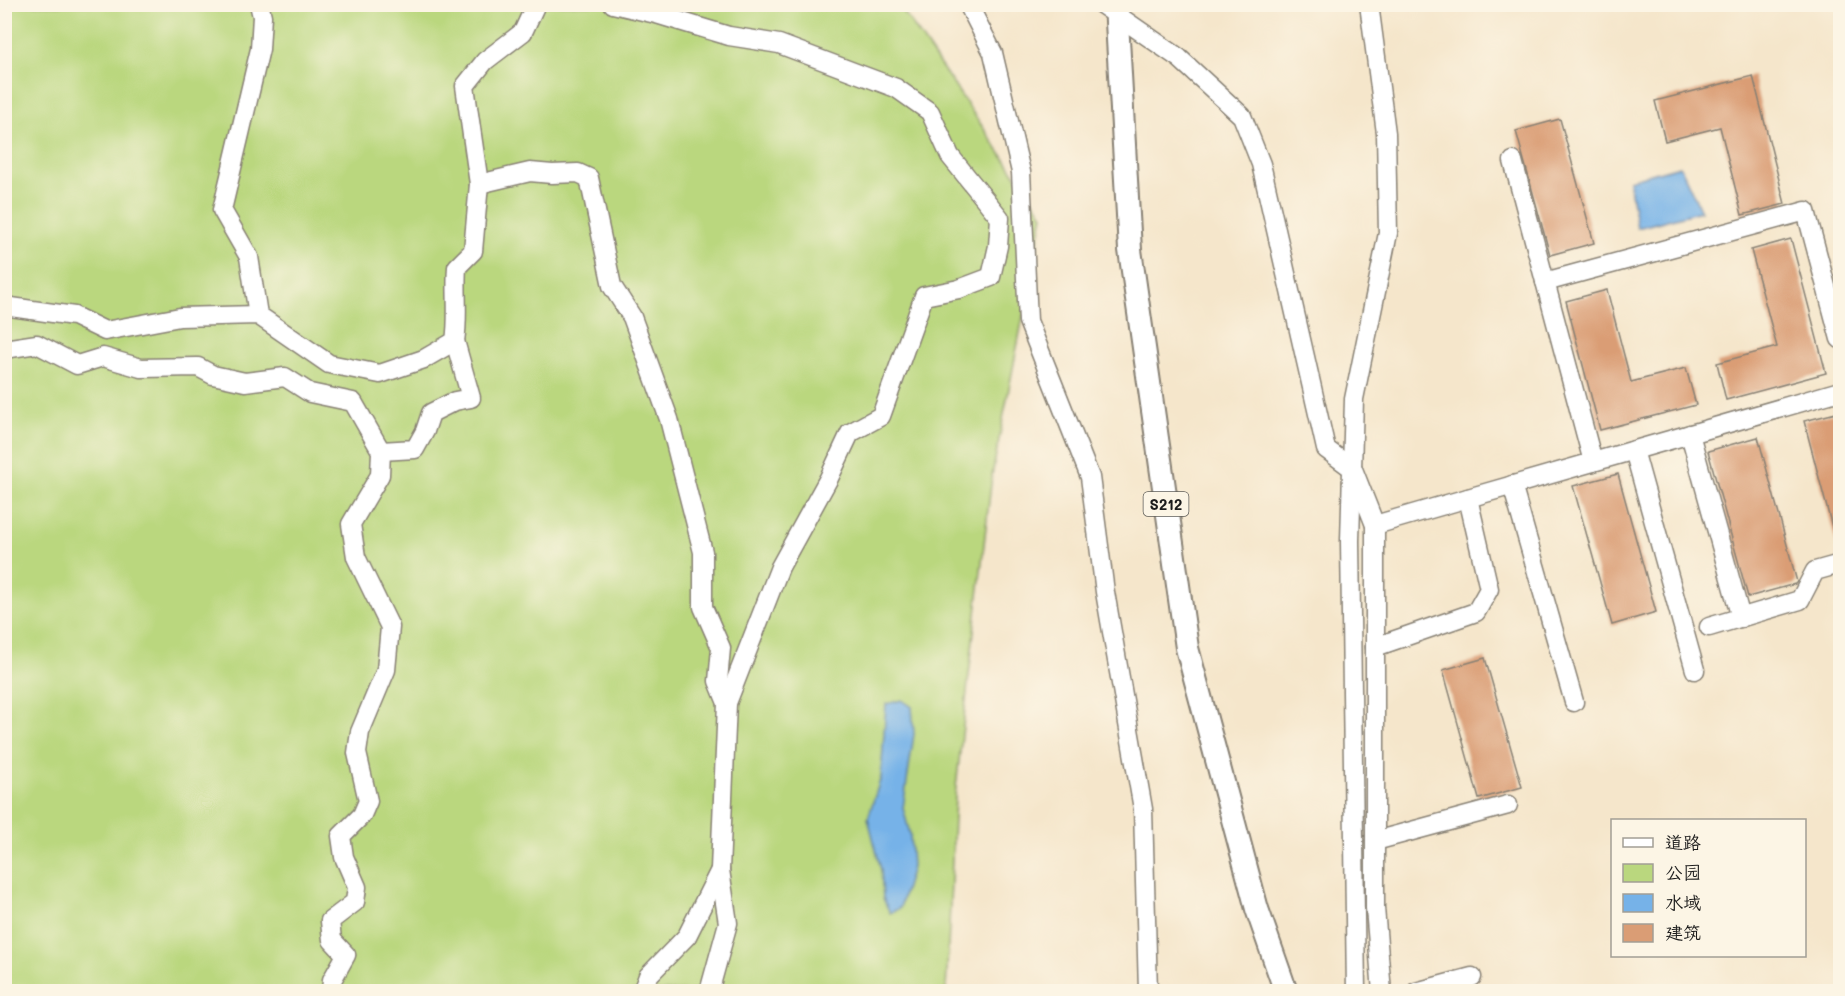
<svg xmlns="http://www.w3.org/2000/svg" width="1845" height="996" viewBox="0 0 1845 996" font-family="Mali,'LXGW WenKai TC',sans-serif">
  <rect width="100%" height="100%" fill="#fcf5e5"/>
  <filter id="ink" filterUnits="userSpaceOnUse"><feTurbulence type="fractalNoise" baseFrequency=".0167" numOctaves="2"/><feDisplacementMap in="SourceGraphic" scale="12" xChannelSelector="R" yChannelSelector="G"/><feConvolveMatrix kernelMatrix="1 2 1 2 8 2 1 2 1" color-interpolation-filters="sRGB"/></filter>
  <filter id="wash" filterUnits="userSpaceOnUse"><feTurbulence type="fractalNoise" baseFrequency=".008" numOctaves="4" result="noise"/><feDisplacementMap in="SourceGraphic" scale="24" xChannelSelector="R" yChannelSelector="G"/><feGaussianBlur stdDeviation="1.35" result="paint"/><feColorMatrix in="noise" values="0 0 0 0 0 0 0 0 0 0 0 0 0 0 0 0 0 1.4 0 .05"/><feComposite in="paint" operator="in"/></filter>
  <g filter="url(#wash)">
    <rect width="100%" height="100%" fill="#f5e6cb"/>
    <path fill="#bad77e" stroke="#6b7a4d" stroke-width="1.5" d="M5 5H899L1043 215 992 475 955 796 946 991 5 992Z"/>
    <g fill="#76b2e8" stroke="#496782" stroke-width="1.5">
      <path d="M1680 166 1701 211 1637 228 1629 180Z"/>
      <path d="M902 700 912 707 914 734 903 808 910 834 912 867 900 908 890 913 883 898 881 870 868 818 881 777 886 704Z"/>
    </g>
    <g id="blocks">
      <g fill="#da9d75">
        <path d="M1753 76 1785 204 1742 215 1720 127 1665 141 1655 101Z"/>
        <path d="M1560 119 1594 243 1550 255 1516 131Z"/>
        <path d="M1791 239 1826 373 1726 400 1717 363 1777 347 1751 250Z"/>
        <path d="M1607 290 1631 382 1686 368 1696 405 1600 430 1566 301Z"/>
        <path d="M1840 412V542H1836L1804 421Z"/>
        <path d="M1758 437 1797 582 1795 584 1748 597 1708 451Z"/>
        <path d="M1618 474 1656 612 1612 625 1573 486Z"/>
        <path d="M1485 658 1522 787 1479 799 1443 670Z"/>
      </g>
    </g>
  </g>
  <g filter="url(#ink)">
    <use href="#blocks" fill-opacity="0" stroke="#888174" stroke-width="1.5"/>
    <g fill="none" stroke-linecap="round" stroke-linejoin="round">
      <defs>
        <g id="minor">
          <path d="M613 4 656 14 729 36 779 44 896 88 930 112 950 156 1000 218 998 246 991 277 959 289 924 296 881 416 850 433 829 478 780 567 727 703 720 870 728 923 709 992"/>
          <path d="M968 4 993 53 1021 172 1028 321 1090 477 1105 592 1143 809 1148 992"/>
          <path d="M1101 4 1179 58 1242 116 1261 164 1326 449 1353 469 1375 525V908L1382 992"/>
          <path d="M1513 161 1593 462"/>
          <path d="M479 184 530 172 552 174 578 173 589 178 612 286 632 317 669 419 703 552V607L721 648 718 681 727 703"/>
          <path d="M1545 282 1806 211 1840 339"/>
          <path d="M4 306 74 316 105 331 180 317 258 315 329 364 380 374 424 359 455 341C459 316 455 292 457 267L473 251 479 184 465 86 485 61 523 32 536 4"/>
          <path d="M258 315 249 257 222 210 260 49 262 16 259 4"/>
          <path d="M4 349 37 344 77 365 103 357 141 368 198 367 213 375 245 382 285 377 310 393 353 402 381 451 380 475 351 524 356 557 390 627 386 670 360 732 357 753 368 801 362 815 341 836 344 857 357 887 355 902 330 921 332 940 346 955 332 980 331 992"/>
          <path d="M1690 434 1741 618"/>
          <path d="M1634 450 1695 670"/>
          <path d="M381 451 415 449 425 431 431 413 455 401 471 398 455 341"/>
          <path d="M1512 485 1574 702"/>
          <path d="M1375 525 1468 498"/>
          <path d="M1709 627 1800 600 1815 571 1840 564"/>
          <path d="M1375 647 1476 612 1489 589 1468 498 1840 391"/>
          <path d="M1375 841 1508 805"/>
          <path d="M642 992 648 976 687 936 720 870"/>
          <path d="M1356 992 1350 541 1354 399 1388 233 1386 133 1369 4"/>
          <path d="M1416 992 1472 977"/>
        </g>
        <path id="major" d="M1116 4 1130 250 1187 648 1257 909 1286 992"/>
      </defs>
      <use href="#minor" stroke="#888174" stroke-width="21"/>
      <use href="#major" stroke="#888174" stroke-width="26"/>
      <use href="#minor" stroke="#fff" stroke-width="18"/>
      <use href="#major" stroke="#fff" stroke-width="22"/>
    </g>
  </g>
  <g text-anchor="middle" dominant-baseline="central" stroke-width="5" stroke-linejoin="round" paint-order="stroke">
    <rect fill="#fcf5e5" stroke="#5f5d58" stroke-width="1.5" x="1143.5" y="492" width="45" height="24" rx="4.5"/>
    <g font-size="15" font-weight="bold" fill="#1c1c1c">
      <text x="1166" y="504">S212</text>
    </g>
  </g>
  <rect width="1845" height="996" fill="none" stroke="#fcf5e5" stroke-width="24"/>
  <rect x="1611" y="819" width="195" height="138" fill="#fcf5e5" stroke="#a29e95" stroke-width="1.5"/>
  <rect x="1623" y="838" width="30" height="9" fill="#ffffff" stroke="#a29e95" stroke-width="1.5"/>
  <text x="1665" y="849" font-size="18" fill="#1c1c1c">道路</text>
  <rect x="1623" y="864" width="30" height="18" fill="#bad77e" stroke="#a29e95" stroke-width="1.5"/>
  <text x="1665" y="879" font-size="18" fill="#1c1c1c">公园</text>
  <rect x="1623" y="894" width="30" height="18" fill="#76b2e8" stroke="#a29e95" stroke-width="1.5"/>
  <text x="1665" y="909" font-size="18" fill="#1c1c1c">水域</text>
  <rect x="1623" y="924" width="30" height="18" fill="#da9d75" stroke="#a29e95" stroke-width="1.5"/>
  <text x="1665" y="939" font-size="18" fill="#1c1c1c">建筑</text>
</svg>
